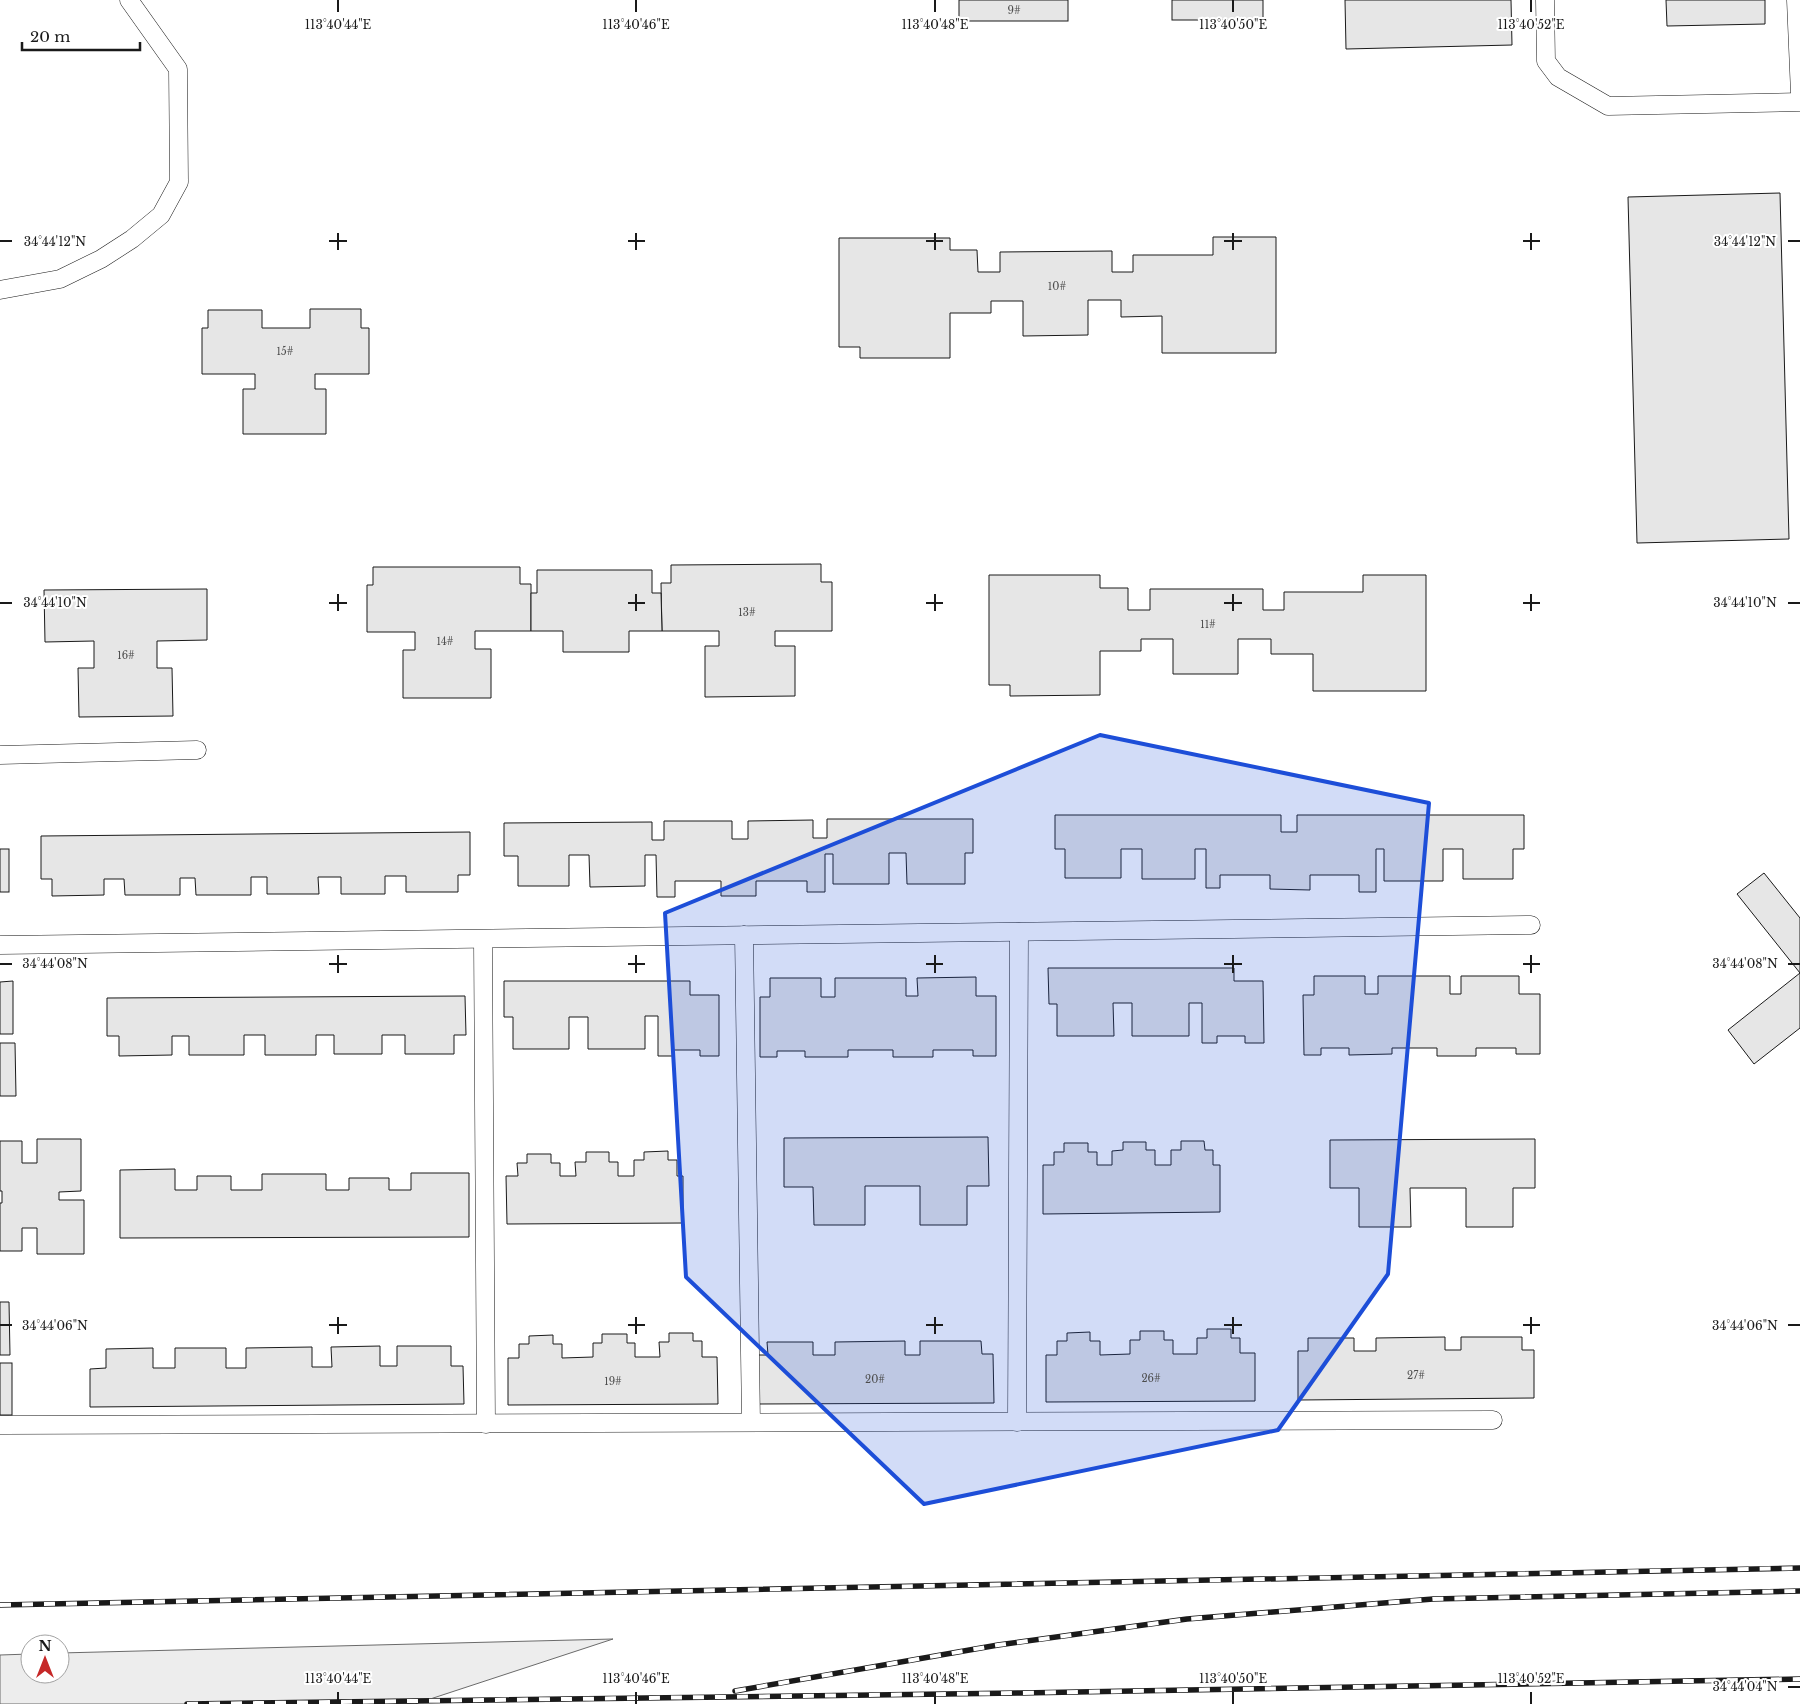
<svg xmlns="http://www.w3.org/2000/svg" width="1800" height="1704" viewBox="0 0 1800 1704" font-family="'Libre Baskerville',serif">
  <rect width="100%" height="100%" fill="#fff"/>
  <path fill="#ededed" stroke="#6a6a6a" d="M613 1639 415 1704H0V1655L30 1654V1674H60V1653Z"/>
  <g fill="#e6e6e6" stroke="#1a1a1a">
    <rect x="959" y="0" width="109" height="21"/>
    <rect x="1172" y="0" width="91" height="20"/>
    <path d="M1345 0H1511L1512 45 1346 49Z"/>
    <path d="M1666 0H1765V24L1667 26Z"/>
    <path d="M1780 193 1789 539 1637 543 1628 197Z"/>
    <path d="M1213 237H1276V353H1162V316L1121 317V300H1088V335L1023 336V301H991V313H950V358H860V347H839V238H950V250H977L978 272H1000V252L1112 251V272H1133V255H1213Z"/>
    <path d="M310 309H361V328H369V374H315V389H326V434H243V389H255V374H202V328H208V310H262V328H310Z"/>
    <path d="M821 564V582H832V631H775V646H795V696L705 697V646H719V631H662L661 583H671V565Z"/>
    <path d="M373 567H520V584H531V631H475V649H491V698H403V650H415V632H367V585H373Z"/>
    <path d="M537 570H652V593H661L662 631H629V652H563V631H531V593H537Z"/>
    <path d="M989 575H1100V588H1128V610H1150V589H1263V610H1284V592H1363V575H1426V691H1313V654H1271V639H1238V674H1173V639H1141V651H1100V695L1010 696V685H989Z"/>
    <path d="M207 589V640L157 641V668H172L173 716 79 717 78 668H94V641L45 642 44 590Z"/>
    <path d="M1055 815H1281V832H1297V815H1524V849H1513V879H1463V849H1443V881H1384V849H1376V892H1359V875H1310V890L1270 889V875H1220V888H1206V849H1195V879H1142V849H1121V878H1065V849H1055Z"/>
    <path d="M827 819H973V853H965V884H907L906 853H889V884H833V854H825V892H807V881H756V896H721V881H675V897H657L656 855H645V886L590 887 589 855H569V886H518V856H504V823L652 822V840H664V821H732V839H748V821L813 820V838H827Z"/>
    <path d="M470 832V875H458V892H406V876H385V894H341V877H318L319 894H267V877H251V895H196L195 878H180V895H125L124 879H104V895L52 896V879H41V836Z"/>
    <rect x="0" y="849" width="9" height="43"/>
    <path d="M1764 873 1800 918V973L1737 894Z"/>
    <path d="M1048 968H1234V981H1263L1264 1043H1245V1036H1217V1043H1202V1003H1189V1036H1132V1003H1113L1114 1036H1057V1004H1049Z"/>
    <path d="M1800 973V1028L1754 1064 1728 1030Z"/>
    <path d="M1314 976H1365V994H1378V976H1450V994H1461V976H1519V994H1540V1054H1516V1048H1476V1056H1437V1048H1392V1054L1349 1055V1048H1321V1055H1304L1303 995H1314Z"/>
    <path d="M976 977V996H996V1056H973V1050H933V1057H893V1050H848V1057H805V1051H777V1057H760V997H770V978H821V997H835V978H906V996H918L917 978Z"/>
    <path d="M13 981V1034H0V982Z"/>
    <path d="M504 981H690V995H719V1056H700V1050H673V1056H658V1016H645V1049H588V1017H569V1049H513V1017H504Z"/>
    <path d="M465 996 466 1035H454V1054H405V1035H382V1054H334V1035H316V1055H265V1035H244V1055H189V1036H172V1055L119 1056V1036H107V998Z"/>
    <path d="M0 1043H15L16 1096H0Z"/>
    <path d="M988 1137 989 1186H967V1225H920V1186H865V1225H814L813 1187H784V1138Z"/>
    <path d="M37 1139H81V1191L59 1192V1200H84V1254H37V1228H22V1251H0V1203H2V1191H0V1141H22V1163H37Z"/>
    <path d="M1535 1139V1188H1513V1227H1466V1188H1410L1411 1227H1359V1188H1330V1140Z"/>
    <path d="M1181 1141H1204L1205 1150H1213V1165H1220V1212L1043 1214V1165H1054V1152H1064V1143H1088V1152H1097V1165H1112V1151L1123 1150V1142H1146V1150H1155V1165H1171V1150H1181Z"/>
    <path d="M668 1151V1160H677V1176H683V1223L507 1224 506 1176H518L517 1163H527V1154H551V1163H560V1176H576L575 1162H586V1152H609V1162H618V1176H634V1160H644V1152Z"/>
    <path d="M175 1169V1190H197V1176H231V1190H262V1174H326V1190H349V1178H389V1190H411V1173H469V1237L120 1238V1170Z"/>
    <path d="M0 1302H9L10 1355H0Z"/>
    <path d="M1207 1329H1231V1338H1240V1353H1255V1401L1046 1402V1355H1057V1341H1067V1333L1090 1332V1341H1100V1355L1130 1354V1340H1140V1331H1164V1340H1173V1354H1197V1338H1207Z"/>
    <path d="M669 1333H693V1341H702V1357H717L718 1404 508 1405V1358H519V1344H529V1336L553 1335V1344H562V1358L593 1357V1343H602V1334H627V1343H635V1357H660L659 1342H669Z"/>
    <path d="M1445 1337V1350H1461V1337H1522V1350H1534V1398L1298 1400V1351H1308V1338H1354V1351H1376V1338Z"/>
    <path d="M905 1341V1355H920V1341H981L982 1354H993L994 1403 758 1404 757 1355H768L767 1342H813V1355H835V1342Z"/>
    <path d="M380 1346V1366H397V1346H451V1366H463L464 1404 90 1407V1369L106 1368V1349L153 1348V1368H175V1348H226V1368H246V1348L312 1347V1367H332L331 1347Z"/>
    <rect x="0" y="1363" width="12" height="52"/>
  </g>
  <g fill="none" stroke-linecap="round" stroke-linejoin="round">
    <defs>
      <g id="service">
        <path d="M1545 0 1546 61 1558 77 1608 106 1800 102"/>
        <path d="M1796 0 1800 94"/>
        <path d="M0 290 60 279 101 259 132 239 161 215 179 182 178 69 129 0"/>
        <path d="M0 755 197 750"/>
        <path d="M744 935 751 1422"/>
        <path d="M483 940 486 1424"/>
        <path d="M0 945 1531 925"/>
        <path d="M1017 1422 1019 932"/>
        <path d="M0 1425 1493 1420"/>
      </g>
    </defs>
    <use href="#service" stroke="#1a1a1a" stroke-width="19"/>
    <use href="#service" stroke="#fff" stroke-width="18"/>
    <defs>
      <g id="rail">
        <path d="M0 1605 1800 1568"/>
        <path d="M735 1691 998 1645 1187 1619 1433 1599 1800 1591"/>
        <path d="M187 1704 1021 1693 1800 1679"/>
      </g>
    </defs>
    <use href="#rail" stroke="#1a1a1a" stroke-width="5.5"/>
    <use href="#rail" stroke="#fff" stroke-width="4" stroke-dasharray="11" stroke-linecap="butt"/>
  </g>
  <path fill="#1d4ed8" fill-opacity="0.2" stroke="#1d4ed8" stroke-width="4" stroke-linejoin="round" d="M1100 735 1429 803 1388 1274 1278 1430 924 1504 686 1277 665 913Z"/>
  <path fill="none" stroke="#1a1a1a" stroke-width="2" d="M338 0V12M636 0V12M935 0V12M1233 0V12M1531 0V12M338 233V250M636 233V250M935 233V250M1233 233V250M1531 233V250M0 241H12M329 241H347M628 241H645M926 241H943M1224 241H1242M1523 241H1540M1788 241H1800M338 594V611M636 594V611M935 594V611M1233 594V611M1531 594V611M0 603H12M329 603H347M628 603H645M926 603H943M1224 603H1242M1523 603H1540M1788 603H1800M338 955V973M636 955V973M935 955V973M1233 955V973M1531 955V973M0 964H12M329 964H347M628 964H645M926 964H943M1224 964H1242M1523 964H1540M1788 964H1800M338 1317V1334M636 1317V1334M935 1317V1334M1233 1317V1334M1531 1317V1334M0 1325H12M329 1325H347M628 1325H645M926 1325H943M1224 1325H1242M1523 1325H1540M1788 1325H1800M1788 1687H1800M338 1692V1704M636 1692V1704M935 1692V1704M1233 1692V1704M1531 1692V1704"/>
  <g text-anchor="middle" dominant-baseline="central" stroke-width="4" stroke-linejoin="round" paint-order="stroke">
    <g font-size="10" fill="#4d4d4d">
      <text x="1014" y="10">9#</text>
      <text x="1057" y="286">10#</text>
      <text x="285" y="351">15#</text>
      <text x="747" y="612">13#</text>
      <text x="1208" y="624">11#</text>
      <text x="445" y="641">14#</text>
      <text x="126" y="655">16#</text>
      <text x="1416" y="1375">27#</text>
      <text x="1151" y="1378">26#</text>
      <text x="875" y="1379">20#</text>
      <text x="613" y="1381">19#</text>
    </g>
  </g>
  <g font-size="12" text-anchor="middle" fill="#1a1a1a" stroke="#fff" stroke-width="4" stroke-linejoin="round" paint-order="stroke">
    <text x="338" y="29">113°40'44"E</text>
    <text x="636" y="29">113°40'46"E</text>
    <text x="935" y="29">113°40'48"E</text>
    <text x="1233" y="29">113°40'50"E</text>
    <text x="1531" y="29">113°40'52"E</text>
    <text x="55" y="246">34°44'12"N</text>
    <text x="1745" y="246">34°44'12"N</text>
    <text x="55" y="607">34°44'10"N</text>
    <text x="1745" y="607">34°44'10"N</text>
    <text x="55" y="968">34°44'08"N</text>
    <text x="1745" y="968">34°44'08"N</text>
    <text x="55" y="1330">34°44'06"N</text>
    <text x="1745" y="1330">34°44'06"N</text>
    <text x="338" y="1683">113°40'44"E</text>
    <text x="636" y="1683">113°40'46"E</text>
    <text x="935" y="1683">113°40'48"E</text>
    <text x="1233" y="1683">113°40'50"E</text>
    <text x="1531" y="1683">113°40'52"E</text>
    <text x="1745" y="1691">34°44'04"N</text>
  </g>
  <g transform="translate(45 1659)"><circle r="24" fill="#ffffff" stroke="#a3a3a3"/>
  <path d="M0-4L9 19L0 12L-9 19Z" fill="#c62828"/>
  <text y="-8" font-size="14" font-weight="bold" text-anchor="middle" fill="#1a1a1a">N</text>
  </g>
  <path d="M22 42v8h118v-8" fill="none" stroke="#1a1a1a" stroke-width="2.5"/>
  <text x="30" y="42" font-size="15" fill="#1a1a1a" stroke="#ffffff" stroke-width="4" paint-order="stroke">20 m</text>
</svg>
